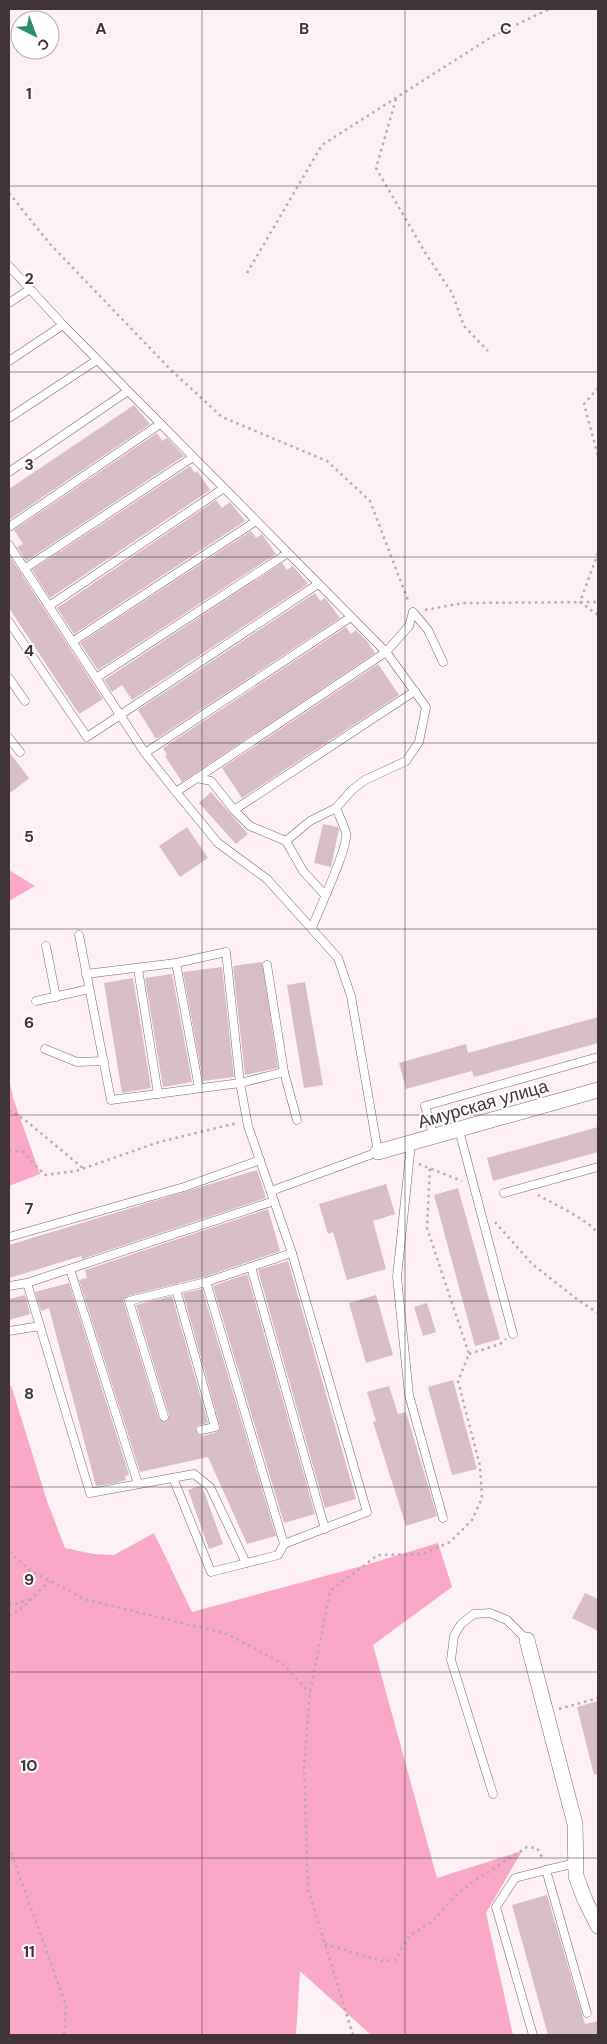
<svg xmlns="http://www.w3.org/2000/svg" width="607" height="2044" viewBox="0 0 607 2044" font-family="'DM Sans',sans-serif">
  <rect width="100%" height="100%" fill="#fdf1f5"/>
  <g fill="#faa8c8">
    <path d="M9 870 35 886 9 901Z"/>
    <path d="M9 1080 13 1098 40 1174 9 1186Z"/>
    <path d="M11 1385 47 1501 65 1548 93 1554 114 1555 154 1533 192 1612 362 1566 438 1543 452 1587 373 1645 437 1878 522 1851 486 1913 513 2035H371L300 1971 296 2035H9V1386Z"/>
  </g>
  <g fill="#d8bcc6">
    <path d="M134 405 150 424 9 520V489Z"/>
    <path d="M157 433 162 441 167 438 184 456 26 561 17 547 23 544 14 530Z"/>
    <path d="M190 466 195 473 197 471 210 490 50 598 32 570Z"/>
    <path d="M216 500 222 508 230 502 245 521 74 634 57 608Z"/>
    <path d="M251 531 256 538 262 534 276 554 98 670 80 643Z"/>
    <path d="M9 555 103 699 79 714 9 608Z"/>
    <path d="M282 563 287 570 293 566 308 584 132 700 122 685 112 692 104 680Z"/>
    <path d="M315 593 320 601 325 598 340 618 156 739 138 710Z"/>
    <path d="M346 627 351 634 356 630 367 641 375 653 182 782 165 756 167 755 163 748Z"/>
    <path d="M378 664 399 695 242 798 222 768Z"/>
    <path d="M9 752 29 778 9 794Z"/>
    <path d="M211 792 248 834 236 844 199 803Z"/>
    <path d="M323 824 338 827 339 829 331 867 314 863Z"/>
    <path d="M187 827 208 858 180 877 159 846Z"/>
    <path d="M262 962 278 1068 245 1075 233 966Z"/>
    <path d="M222 967 234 1077 203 1081 183 972Z"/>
    <path d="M172 974 192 1082 163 1087 145 978Z"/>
    <path d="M133 978 151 1088 122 1093 104 983Z"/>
    <path d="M305 982 323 1085 304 1088 287 985Z"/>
    <path d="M598 1017V1043L474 1077 472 1071 406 1089 399 1063 466 1044 468 1053Z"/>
    <path d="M598 1127V1152L493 1181 487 1158Z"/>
    <path d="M257 1170 266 1198 82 1259 81 1256 9 1278V1245Z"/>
    <path d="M386 1184 395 1214 373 1221 386 1269 347 1280 333 1232 328 1234 319 1204Z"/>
    <path d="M458 1188 500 1339 475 1346 434 1195Z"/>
    <path d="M268 1209 280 1251 204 1277 128 1296 123 1300 159 1419 165 1422 168 1420 169 1415 136 1305 172 1296 208 1423 199 1425 196 1428 197 1433 202 1436 217 1432 220 1426 183 1293 202 1289 276 1536 247 1544 208 1457 140 1472 79 1280 87 1278 85 1270Z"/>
    <path d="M288 1261 356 1499 325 1508 258 1270Z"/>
    <path d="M247 1274 315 1514 284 1523 213 1286Z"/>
    <path d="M69 1283 129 1475 125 1476 126 1480 116 1483 96 1486 49 1308 41 1311 35 1292Z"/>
    <path d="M25 1295 30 1314 9 1320V1299Z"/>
    <path d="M376 1295 393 1355 366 1363 349 1303Z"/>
    <path d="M427 1303 436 1332 423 1336 414 1307Z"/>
    <path d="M453 1380 477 1469 452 1475 428 1387Z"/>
    <path d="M389 1386 398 1414 406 1412 437 1516 406 1526 373 1422 376 1421 367 1392Z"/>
    <path d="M200 1486 203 1489 223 1544 209 1549 188 1490Z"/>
    <path d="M585 1593 598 1599V1631L572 1618Z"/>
    <path d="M598 1701V1774L594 1775 577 1707Z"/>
    <path d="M547 1895 585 2024 598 2021V2035H548L512 1905Z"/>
  </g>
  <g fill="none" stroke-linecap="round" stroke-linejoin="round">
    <defs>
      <g id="service">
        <path d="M9 266 63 325 386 652 426 707 419 742 406 761 365 780 352 790 336 808 310 821 286 841"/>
        <path d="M9 303 30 289"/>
        <path d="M9 361 63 325"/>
        <path d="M9 418 97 360"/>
        <path d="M9 472 128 391"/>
        <path d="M9 527 160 424"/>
        <path d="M9 545 145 753 176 792 218 843 267 879 338 958 351 996 378 1152 271 1191"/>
        <path d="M24 569 193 457"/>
        <path d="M49 606 224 488"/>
        <path d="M413 612 428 630 443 662"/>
        <path d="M9 622 87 737 318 584"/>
        <path d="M72 642 256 521"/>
        <path d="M9 678 25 701"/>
        <path d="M96 678 288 553"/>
        <path d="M9 738 20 752"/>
        <path d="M145 753 351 617"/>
        <path d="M197 778 211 781 234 810 250 826 286 841 303 871 325 895"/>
        <path d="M176 792 386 652 409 626 413 612"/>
        <path d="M234 810 415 691"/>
        <path d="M312 928C318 911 349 847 346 833 344 825 339 816 336 808"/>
        <path d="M79 935 111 1100 240 1083 284 1072"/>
        <path d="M46 946 56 997"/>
        <path d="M176 963 199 1088"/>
        <path d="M267 965 284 1072 297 1120"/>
        <path d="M138 969 158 1094"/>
        <path d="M86 974 176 963 226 952 240 1083 248 1126 292 1253 367 1512 284 1544"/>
        <path d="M36 1001 89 989"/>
        <path d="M45 1049 77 1062 104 1061"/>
        <path d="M459 1130 513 1334"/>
        <path d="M434 1137 425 1106 598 1057"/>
        <path d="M411 1144 397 1277 409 1395 443 1518"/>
        <path d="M504 1193 598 1167"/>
        <path d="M9 1237 184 1187 260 1160"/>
        <path d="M251 1267 325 1529"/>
        <path d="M70 1269 138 1484"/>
        <path d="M27 1283 90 1493 194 1474 210 1487 246 1563"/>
        <path d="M9 1286 27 1283 274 1201"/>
        <path d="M176 1289 215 1427 201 1430"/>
        <path d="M9 1331 40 1326"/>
        <path d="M164 1417 129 1301 206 1282 292 1253"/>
        <path d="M173 1478 211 1572 278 1555 284 1544 206 1282"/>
        <path d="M493 1794 451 1660 454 1636 461 1624 474 1614 490 1613 507 1620 527 1640"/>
        <path d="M576 1863 546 1870 587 2013"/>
        <path d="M533 2035 496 1907 515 1878 546 1870"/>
      </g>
      <g id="minor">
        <path d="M378 1152 598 1090"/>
        <path d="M527 1640 575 1824 576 1876 585 1900 598 1926"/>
      </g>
    </defs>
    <use href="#service" stroke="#7b626b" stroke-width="9"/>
    <use href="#minor" stroke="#7b626b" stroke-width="16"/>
    <g stroke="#b6aaae" stroke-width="2.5" stroke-dasharray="2.5 4" stroke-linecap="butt">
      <path d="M396 99 376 168 426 254 452 293 464 326 488 351"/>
      <path d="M9 193 50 244 171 370 222 417 327 461 370 501 409 603"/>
      <path d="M247 273 322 145 493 36 549 9"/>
      <path d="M598 388 584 404 598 456"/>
      <path d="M598 553 580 602 598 615"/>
      <path d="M425 610 463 603 598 602"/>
      <path d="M9 1110 25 1120 84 1169"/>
      <path d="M9 1150 23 1152 45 1175 76 1171 159 1142 237 1123"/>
      <path d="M419 1164 462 1181"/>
      <path d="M538 1195C551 1203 594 1222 598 1235"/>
      <path d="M495 1222 532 1264 578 1300 598 1313"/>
      <path d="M469 1354 500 1344 506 1339"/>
      <path d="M9 1552 31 1571 84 1599 227 1634 283 1664 310 1693"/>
      <path d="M9 1606 31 1599"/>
      <path d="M9 1616 23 1607 49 1581"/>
      <path d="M559 1709 598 1698"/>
      <path d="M9 1847 66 2005 64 2035"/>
      <path d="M325 1944 381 1961 395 1960 409 1936 432 1922 455 1896 474 1881 527 1847 537 1848 543 1859"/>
      <path d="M353 2035 308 1889 304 1767 310 1693 330 1591 378 1555 423 1554 450 1542 472 1520 482 1498 480 1466 458 1381 469 1354 427 1228 430 1168"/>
    </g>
    <use href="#service" stroke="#fff" stroke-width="8"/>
    <use href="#minor" stroke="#fff" stroke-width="15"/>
  </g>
  <path fill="none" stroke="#403438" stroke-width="1" stroke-opacity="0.55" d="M202 9V2035M405 9V2035M9 186H598M9 372H598M9 557H598M9 743H598M9 929H598M9 1115H598M9 1301H598M9 1487H598M9 1672H598M9 1858H598"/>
  <g text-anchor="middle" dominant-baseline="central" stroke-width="4" stroke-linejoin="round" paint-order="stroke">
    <g font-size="18" fill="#403438" stroke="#fff">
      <text transform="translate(483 1104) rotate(-16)">Амурская улица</text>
    </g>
  </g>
  <g font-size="16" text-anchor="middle" font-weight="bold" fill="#403438" stroke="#fff" stroke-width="4" stroke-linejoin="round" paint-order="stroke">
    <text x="101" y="34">A</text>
    <text x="304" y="34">B</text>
    <text x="506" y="34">C</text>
    <text x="29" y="99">1</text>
    <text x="29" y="284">2</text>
    <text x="29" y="470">3</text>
    <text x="29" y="656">4</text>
    <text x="29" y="842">5</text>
    <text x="29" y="1028">6</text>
    <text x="29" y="1214">7</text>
    <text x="29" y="1399">8</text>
    <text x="29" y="1585">9</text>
    <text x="29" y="1771">10</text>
    <text x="29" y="1957">11</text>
  </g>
  <rect width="607" height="2044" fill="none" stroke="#403438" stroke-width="20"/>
  <g transform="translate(35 35) rotate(138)"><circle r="24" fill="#ffffff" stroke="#b3aeaf"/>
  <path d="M0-4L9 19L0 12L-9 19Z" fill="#2c906b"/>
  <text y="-8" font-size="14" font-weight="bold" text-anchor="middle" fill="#403438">С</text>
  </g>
</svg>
